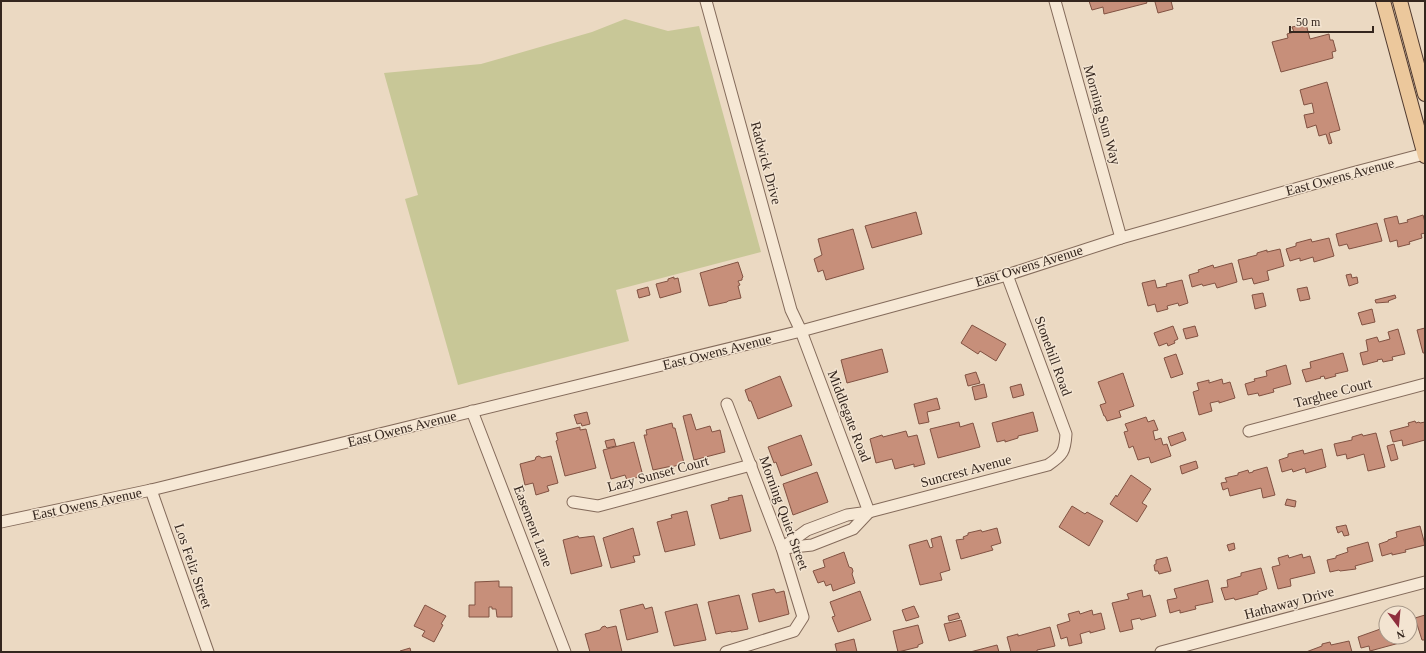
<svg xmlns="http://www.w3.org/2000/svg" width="1426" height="653" viewBox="0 0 1426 653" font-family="Georgia,serif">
  <rect width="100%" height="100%" fill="#ebd9c2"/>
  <path fill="#c8c797" d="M625 19 668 31 699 26 761 252 616 290 629 341 458 385 405 199 418 195 384 73 481 64 592 32Z"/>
  <g fill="#c78f7a" stroke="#815242">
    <path d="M1089 1H1146L1147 3 1104 14 1103 7 1092 10Z"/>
    <path d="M1154 1H1171L1173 9 1158 13 1155 2Z"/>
    <path d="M1306 24 1310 39 1329 34 1330 40H1333L1336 51 1332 52 1333 58 1281 72 1272 42 1288 38 1287 34 1294 32 1292 27Z"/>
    <path d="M1327 82 1340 130 1329 133 1332 143 1329 144 1326 134 1319 136 1316 125 1307 128 1304 115 1314 113 1312 103 1304 105 1300 90Z"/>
    <path d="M916 212 922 234 872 248 865 226Z"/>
    <path d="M1423 215 1425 222V233L1421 234 1422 238 1409 242 1410 244 1398 247 1397 240 1390 242 1384 219 1397 216 1399 224 1408 222 1407 220Z"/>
    <path d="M1377 223 1382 241 1349 249 1347 244 1339 246 1336 234Z"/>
    <path d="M853 229 864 269 826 280 823 270 818 272 814 259 822 255 818 239Z"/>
    <path d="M1329 238 1334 256 1314 262 1313 257 1300 261V258L1290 261 1286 249 1296 246V243L1311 239 1312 242Z"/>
    <path d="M1280 249 1284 266 1267 271 1269 280 1254 284 1252 278 1243 280 1238 260 1257 255V253L1267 250V252Z"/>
    <path d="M738 262 743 277 742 278V280L738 281 740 285 738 286 741 298 728 301 727 302 709 306 700 273Z"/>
    <path d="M1232 263 1237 282 1217 288 1215 283 1203 286 1202 284 1192 287 1189 275 1199 272 1198 270 1213 265 1214 268Z"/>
    <path d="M1351 274 1352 278 1357 277 1358 283 1349 286 1346 275Z"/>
    <path d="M674 277V279L678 278 681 292 660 298 656 284 668 281V279Z"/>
    <path d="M1155 280 1157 288 1167 286 1166 284 1182 280 1188 303 1179 306 1178 303 1167 306 1168 309 1157 312 1155 304 1148 306 1142 283Z"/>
    <path d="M648 287 650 295 639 298 637 290Z"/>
    <path d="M1307 287 1310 299 1300 301 1297 289Z"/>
    <path d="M1263 293 1266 306 1255 309 1252 295Z"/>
    <path d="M1395 295 1396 298 1388 301 1389 302 1376 303 1375 300Z"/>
    <path d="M1372 309 1375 322 1362 325 1358 313Z"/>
    <path d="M972 325 1006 344 996 361 980 351 978 354 961 343Z"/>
    <path d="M1173 326 1178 339 1174 341 1175 343 1168 346 1167 343 1159 346 1154 333Z"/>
    <path d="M1195 326 1198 336 1186 339 1183 329Z"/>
    <path d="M1425 328V353H1423L1417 330Z"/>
    <path d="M1398 329 1405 354 1392 357 1393 360 1383 362 1382 359 1377 360 1378 361 1363 365 1360 353 1368 351 1366 340 1377 337 1379 342 1390 339 1388 332Z"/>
    <path d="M882 349 888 372 847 383 841 360Z"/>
    <path d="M1343 353 1348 371 1335 374 1336 376 1325 379 1324 376 1320 377 1321 378 1306 382 1302 370 1311 368 1310 362Z"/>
    <path d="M1176 354 1183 374 1171 378 1164 358Z"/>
    <path d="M1286 365 1291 384 1273 389 1274 392 1259 396 1258 393 1248 395 1245 384 1255 381 1254 379 1267 376 1266 371Z"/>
    <path d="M976 372 980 383 968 386 965 375Z"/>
    <path d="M1123 373 1134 406 1119 411 1121 417 1107 421 1105 416H1104L1100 405 1106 403 1098 382Z"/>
    <path d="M780 376 792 406 758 419 751 401H749L745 390Z"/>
    <path d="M1222 379 1223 384 1230 382 1235 398 1219 403V401L1210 403 1212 411 1199 415 1193 392 1199 390 1197 383 1209 380V383Z"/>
    <path d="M984 384 987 397 975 400 972 387Z"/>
    <path d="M1021 384 1024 395 1013 398 1010 387Z"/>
    <path d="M937 398 940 409 927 412 929 422 919 424 914 404Z"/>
    <path d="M587 412 590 424 582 426 581 423 577 424 574 415Z"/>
    <path d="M1033 412 1038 431 1018 436V438L1005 442V440L997 442 992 423Z"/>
    <path d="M691 414 696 430 710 426 712 432 720 430 725 452 694 460 683 416Z"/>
    <path d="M1146 417 1148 422 1154 420 1158 430 1153 431 1155 440 1161 438 1163 445 1167 444 1171 456 1151 463 1149 457 1138 460 1133 446 1129 448 1124 432 1128 431 1125 424Z"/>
    <path d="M1415 421 1416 423 1419 422 1420 423 1425 422V440L1403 446 1402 440 1393 442 1390 431 1409 426 1408 423Z"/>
    <path d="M959 422 960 427 973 423 980 447 938 458 930 429Z"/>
    <path d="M672 423 673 428H675L684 463 672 467V466L653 470 644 435H647L646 430Z"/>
    <path d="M580 427V430L586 429 596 468 565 476 556 441 558 440 556 433Z"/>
    <path d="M906 431 908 437 917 435 925 464 914 467V464L895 469 892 459 876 463 870 439 882 435 883 437Z"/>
    <path d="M1183 432 1186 440 1171 446 1168 437Z"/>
    <path d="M1376 433 1385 467 1368 471 1364 454 1347 459 1346 454 1337 456 1334 444 1352 440V437L1362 434 1363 436Z"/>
    <path d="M801 435 812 465 781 476 776 462 774 463 768 447Z"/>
    <path d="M614 439 616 446 607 448 605 441Z"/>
    <path d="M634 442 643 476 627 480 625 475 611 479 603 450Z"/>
    <path d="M1394 444 1398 459 1391 461 1387 446Z"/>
    <path d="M1322 449 1326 467 1306 473 1305 468 1293 472 1292 469 1282 472 1279 460 1288 457V454L1303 450 1304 454Z"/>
    <path d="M539 456 542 458 551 456 558 483 547 486 549 491 536 495 533 483 525 485 520 464 535 460 536 457Z"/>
    <path d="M1196 461 1198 468 1182 474 1180 466Z"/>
    <path d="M1267 467 1275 495 1263 498 1261 488 1230 496 1228 488 1223 490 1221 483 1227 482 1225 478 1238 475V473L1248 470 1249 473 1253 472V471Z"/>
    <path d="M817 472 828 502 793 515 783 484Z"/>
    <path d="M1131 475 1151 489 1142 503 1147 506 1137 522 1110 504 1116 495 1117 497Z"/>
    <path d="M742 495 751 531 720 539 711 505 729 500 728 498Z"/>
    <path d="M1287 499 1296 501 1295 507 1285 505Z"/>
    <path d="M1072 506 1085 514 1087 512 1103 521 1089 546 1059 527Z"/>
    <path d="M687 511 695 545 665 552 657 522 672 518 671 515Z"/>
    <path d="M1346 525 1349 535 1344 536 1342 531 1338 533 1336 527Z"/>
    <path d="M1420 526 1425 545 1405 550 1406 552 1392 555V553L1382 556 1379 544 1388 541V540L1397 537 1396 532Z"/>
    <path d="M633 528 640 555 633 556 635 562 611 568 603 538Z"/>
    <path d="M997 528 1001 543 991 546 993 550 961 559 956 540 964 539 963 537 968 535V533L981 530 982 532Z"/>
    <path d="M578 536 579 538 594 536 602 566 571 574 563 540Z"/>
    <path d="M941 536 950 570 940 573 942 580 920 585 909 545 927 540 930 548 933 547 931 539Z"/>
    <path d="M1368 542 1373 561 1355 566 1356 569 1340 571 1339 570 1330 572 1327 560 1336 558V556L1348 552 1347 548Z"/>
    <path d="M1234 543 1235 549 1229 551 1227 545Z"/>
    <path d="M844 552 849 567 852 568 853 571 852 574 855 583 833 591 831 584 826 586 824 581 818 583 813 571 825 567 823 560Z"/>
    <path d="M1302 554 1303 558 1310 556 1315 573 1290 579 1291 586 1278 589 1272 567 1280 565 1278 558 1288 555 1289 558Z"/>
    <path d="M1167 557 1171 571 1159 574 1158 571H1155L1154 565 1156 564V560Z"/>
    <path d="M1261 568 1267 589 1258 592V594L1235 600 1234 598 1225 600 1221 588 1228 587 1227 580 1241 576V573Z"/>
    <path d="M1208 580 1213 602 1195 606 1196 609 1180 613V610L1170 613 1167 600 1177 598 1174 589Z"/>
    <path d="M499 581V587H512V617H497L496 609H492V607H489V617H469V605H475V582Z"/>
    <path d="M774 589 776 593 784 591 789 614 759 622 752 594Z"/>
    <path d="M1142 590 1143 597 1150 595 1156 616 1141 620 1140 618 1131 620 1133 629 1120 632 1112 603 1129 599 1127 594Z"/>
    <path d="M860 591 871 620 838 632 832 617 835 616 830 602Z"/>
    <path d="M739 595 748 629 738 631 731 632V631L716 634 708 602Z"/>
    <path d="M643 604 645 609 652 607 658 632 627 640 620 610Z"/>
    <path d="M697 604 706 640 674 646 665 612Z"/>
    <path d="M425 605 446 616 441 624 443 625 434 642 422 636 425 631 414 626Z"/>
    <path d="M914 606 919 617 906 621 902 610Z"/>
    <path d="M1092 610 1093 615 1101 613 1105 629 1090 633V631L1080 634 1082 643 1069 646 1067 637 1061 639 1057 625 1070 621 1068 614 1079 611 1080 614Z"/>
    <path d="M958 613 960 618 949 621 948 616Z"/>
    <path d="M1425 615V640H1422L1415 618Z"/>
    <path d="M961 620 966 636 949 641 944 624Z"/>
    <path d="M918 625 923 643 918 645V647L898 652 893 631Z"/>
    <path d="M605 626 607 628 616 626 622 652H590L585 634 600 630 602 627Z"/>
    <path d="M1050 627 1055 646 1037 650V652H1011L1007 637 1018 634V636Z"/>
    <path d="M1386 627V637H1402L1403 642 1370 651 1369 646 1361 648 1358 637Z"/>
    <path d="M854 639 857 652H837L835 644Z"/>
    <path d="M1349 641 1352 652H1306L1322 646V644L1330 642 1331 645Z"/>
    <path d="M997 645 999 652H970Z"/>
    <path d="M410 648 411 652H400V651Z"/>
  </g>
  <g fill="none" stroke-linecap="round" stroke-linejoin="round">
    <defs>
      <g id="minor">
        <path d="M706 1 791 310 801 331 869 512"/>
        <path d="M1055 1 1121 238"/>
        <path d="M472 411 565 652"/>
        <path d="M1249 431 1425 384"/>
        <path d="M151 490 208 652"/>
        <path d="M573 502 598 506 751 465"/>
        <path d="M1 522 151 490 801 331 1007 275 1121 238 1352 173 1424 154"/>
        <path d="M782 548 807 530 847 515 869 512 1048 465C1063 455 1065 451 1066 434L1007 275"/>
        <path d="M784 548 812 545 853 529 869 512"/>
        <path d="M726 652 794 631 803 617 782 548 727 404"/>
        <path d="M1161 652 1425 582"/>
      </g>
      <g id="major">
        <path d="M1383 1 1425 156"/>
        <path d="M1400 1 1425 94"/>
      </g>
    </defs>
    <use href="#minor" stroke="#846b5b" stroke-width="13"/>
    <use href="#major" stroke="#513a2f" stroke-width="16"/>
    <use href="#minor" stroke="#f6e8d5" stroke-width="11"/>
    <use href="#major" stroke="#ecc89c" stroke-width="14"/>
  </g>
  <g text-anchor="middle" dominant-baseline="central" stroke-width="3" stroke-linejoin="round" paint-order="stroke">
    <g font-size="14" fill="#34261e" stroke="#f3e4d1">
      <text transform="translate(1102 115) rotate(74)">Morning Sun Way</text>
      <text transform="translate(766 163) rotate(75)">Radwick Drive</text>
      <text transform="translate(1340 177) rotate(-15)">East Owens Avenue</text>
      <text transform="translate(1029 266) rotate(-17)">East Owens Avenue</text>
      <text transform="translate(717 352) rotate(-14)">East Owens Avenue</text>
      <text transform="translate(1053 356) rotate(70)">Stonehill Road</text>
      <text transform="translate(1333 393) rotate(-15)">Targhee Court</text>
      <text transform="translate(849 416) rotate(69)">Middlegate Road</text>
      <text transform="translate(402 429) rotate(-14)">East Owens Avenue</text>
      <text transform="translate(966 471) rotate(-15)">Suncrest Avenue</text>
      <text transform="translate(658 474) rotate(-15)">Lazy Sunset Court</text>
      <text transform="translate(87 504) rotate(-12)">East Owens Avenue</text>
      <text transform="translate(784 513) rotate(70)">Morning Quiet Street</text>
      <text transform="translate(533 526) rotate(69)">Easement Lane</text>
      <text transform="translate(193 566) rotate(71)">Los Feliz Street</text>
      <text transform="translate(1289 603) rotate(-15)">Hathaway Drive</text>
    </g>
  </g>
  <rect width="1426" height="653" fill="none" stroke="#34261e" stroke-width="4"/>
  <g transform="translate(1398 625) rotate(164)"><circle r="19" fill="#f3e4d1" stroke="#a79889"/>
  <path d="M0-3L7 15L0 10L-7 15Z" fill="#8f2e3d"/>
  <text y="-6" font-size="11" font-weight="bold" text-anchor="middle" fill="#34261e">N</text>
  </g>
  <path d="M1290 26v6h83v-6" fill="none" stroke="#34261e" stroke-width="2"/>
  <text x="1296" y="26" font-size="12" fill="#34261e" stroke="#f3e4d1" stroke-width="3" paint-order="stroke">50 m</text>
</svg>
